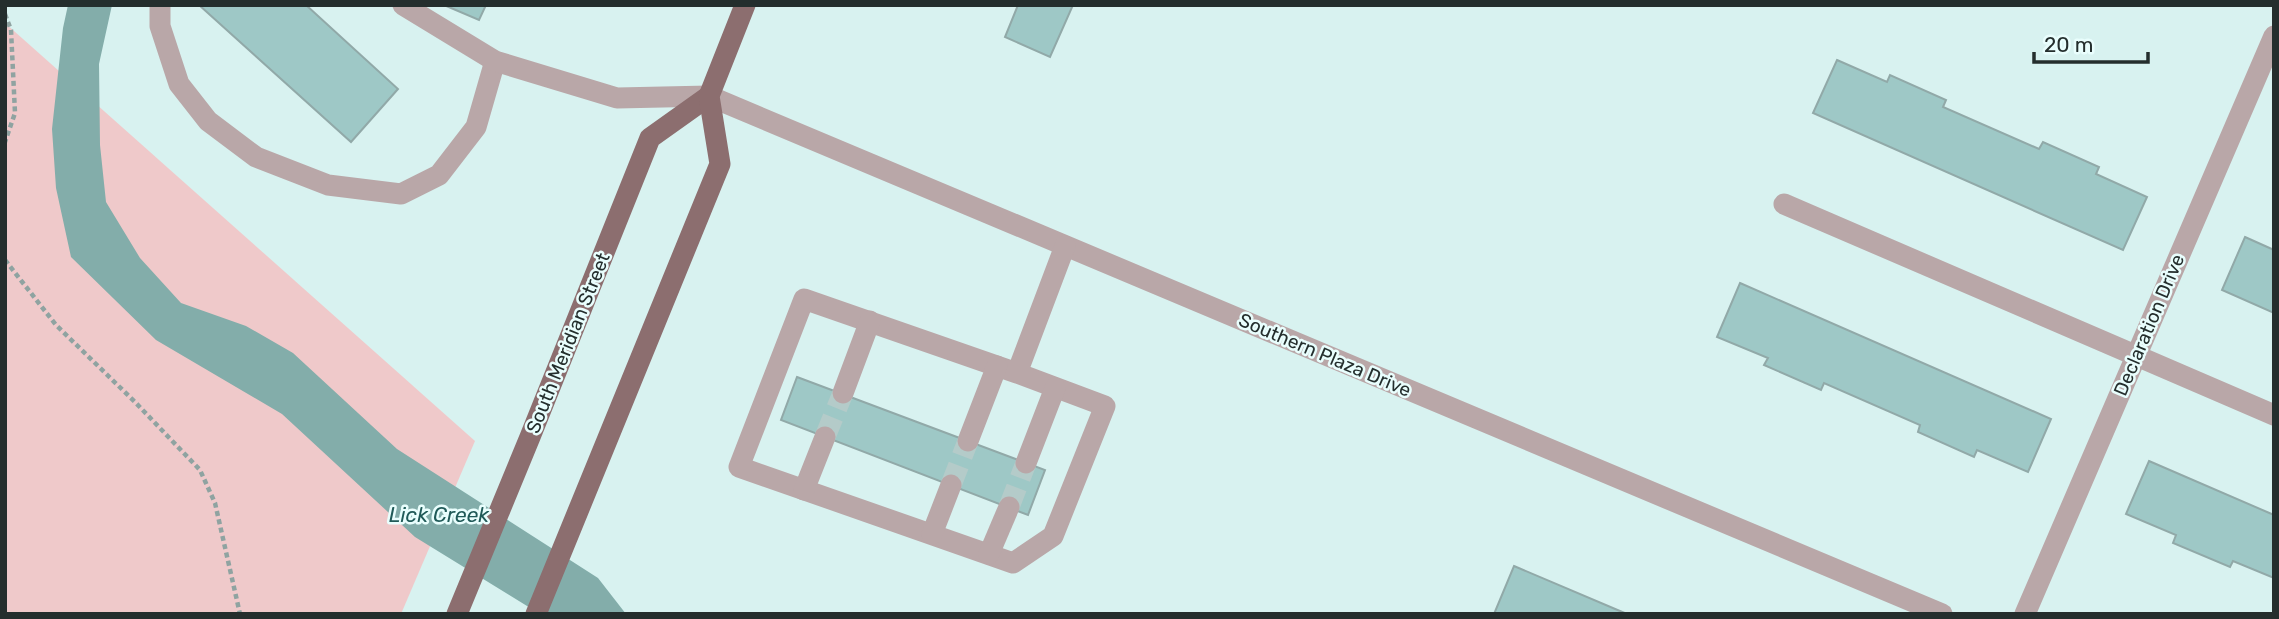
<svg xmlns="http://www.w3.org/2000/svg" width="2279" height="619" viewBox="0 0 2279 619" font-family="Rubik,sans-serif">
  <rect width="100%" height="100%" fill="#d8f2f0"/>
  <path fill="#efc9ca" d="M5 23 475 441 401 614H5Z"/>
  <path fill="#83adaa" d="M68 5H112L99 64 100 145 106 202 140 258 181 303 246 326 293 353 397 449 598 578 626 614H540L415 537 282 414 156 340 71 257 56 188 52 129 63 28Z"/>
  <g fill="#9ec8c6" stroke="#91a9a8" stroke-width="2">
    <path d="M199 5H306L398 89 351 142Z"/>
    <path d="M444 5H486L479 20Z"/>
    <path d="M1018 5H1073L1050 57 1005 37Z"/>
    <path d="M1837 60 1887 82 1890 75 1946 100 1943 107 2039 149 2043 142 2099 167 2096 174 2147 197 2123 250 1813 113Z"/>
    <path d="M2245 237 2274 250V313L2222 290Z"/>
    <path d="M1740 283 2051 419 2028 472 1977 450 1974 457 1918 432 1920 425 1824 383 1821 390 1764 365 1768 358 1717 337Z"/>
    <path d="M797 377 1045 470 1028 515 781 420Z"/>
    <path d="M2149 461 2274 515V578L2233 561 2230 567 2173 543 2176 535 2126 514Z"/>
    <path d="M1514 566 1627 614H1494Z"/>
  </g>
  <g fill="none" stroke-linecap="round" stroke-linejoin="round">
    <g stroke="#b4cbc9" stroke-width="21" stroke-dasharray="21 10" stroke-linecap="butt">
      <path d="M825 437 843 393"/>
      <path d="M951 485 968 441"/>
      <path d="M1009 507 1026 463"/>
    </g>
    <g stroke="#8fa3a1" stroke-width="4.5" stroke-dasharray="5 3.5" stroke-linecap="butt">
      <path d="M5 14 11 30 15 113 5 142"/>
      <path d="M5 260 56 325 135 402 200 470 215 503 240 614"/>
    </g>
    <g stroke="#b9a7a8" stroke-width="21">
      <path d="M160 5V26L179 84 208 121 256 157 328 185 401 194 439 175 476 127 495 61"/>
      <path d="M403 5 495 61 617 98 709 96 1942 614"/>
      <path d="M1784 204 2274 415"/>
      <path d="M1017 373 1105 406 1053 536 1013 563 739 467 804 299 1017 373 1065 246"/>
      <path d="M843 393 870 321"/>
      <path d="M968 441 997 366"/>
      <path d="M1026 463 1055 388"/>
      <path d="M804 490 825 437"/>
      <path d="M932 534 951 485"/>
      <path d="M989 554 1009 507"/>
      <path d="M2025 614 2274 36"/>
    </g>
    <g stroke="#8c6e6f" stroke-width="21">
      <path d="M457 614 530 437 650 138 709 96"/>
      <path d="M536 614 720 164 709 96 745 5"/>
    </g>
  </g>
  <g text-anchor="middle" dominant-baseline="central" stroke-width="5" stroke-linejoin="round" paint-order="stroke">
    <g font-size="19" fill="#242e2d" stroke="#e9fefd">
      <text transform="translate(2149 325) rotate(-67)">Declaration Drive</text>
      <text transform="translate(568 343) rotate(-68)">South Meridian Street</text>
      <text transform="translate(1325 355) rotate(23)">Southern Plaza Drive</text>
    </g>
    <g font-size="21" font-style="italic" fill="#205a58" stroke="#e9fefd">
      <text x="439" y="514">Lick Creek</text>
    </g>
  </g>
  <rect width="2279" height="619" fill="none" stroke="#242e2d" stroke-width="14"/>
  <path d="M2034 52v10h114v-10" fill="none" stroke="#242e2d" stroke-width="3.5"/>
  <text x="2044" y="52" font-size="21" fill="#242e2d" stroke="#e9fefd" stroke-width="5" paint-order="stroke">20 m</text>
</svg>
